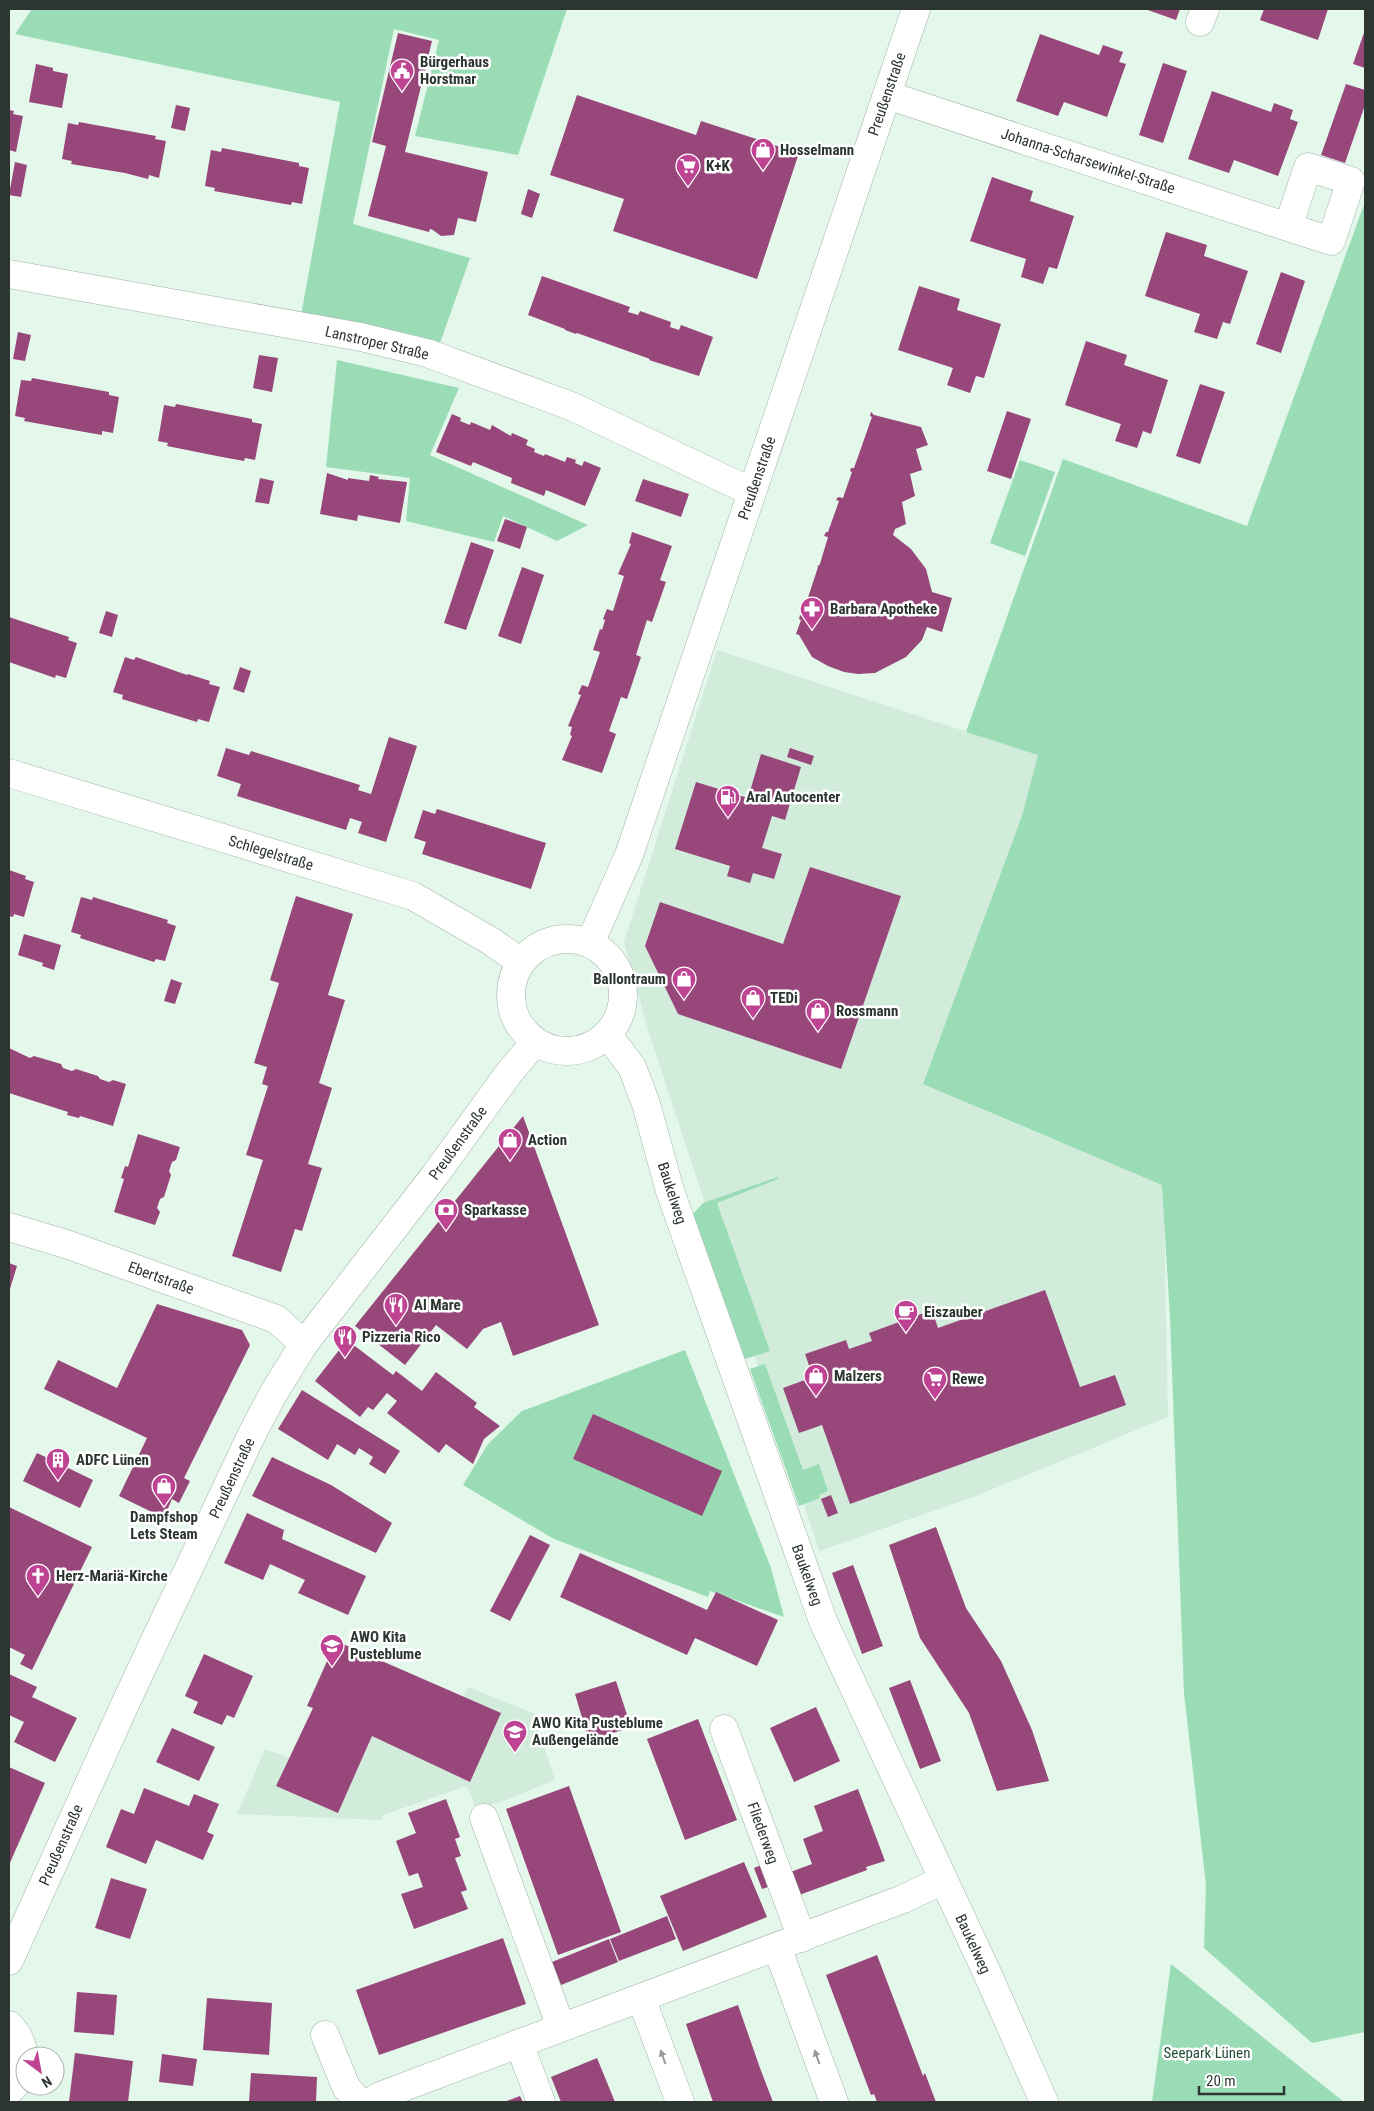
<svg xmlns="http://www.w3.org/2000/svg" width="1374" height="2111" viewBox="0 0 1374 2111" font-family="'Roboto Condensed',sans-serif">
  <rect width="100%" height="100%" fill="#e4f7eb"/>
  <g fill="#d2ecdc">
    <path d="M717 650 1038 755 1022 816 985 1111 1162 1184 1164 1211 1168 1417 976 1496 819 1551 648 1030 624 942Z"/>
    <path d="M468 1687 533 1713 555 1780 477 1811 467 1786 383 1815 382 1820 237 1814 265 1749 289 1758 276 1786 338 1813 372 1736 470 1782 500 1713 463 1697Z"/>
  </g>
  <g fill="#9adcb6">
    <path d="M32 9H567L518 155 415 136 439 40 394 29 353 224 470 258 440 343 301 315 340 102 15 34Z"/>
    <path d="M1365 202V2032L1312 2043 1204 1948 1206 1885 1184 1693 1170 1318 1162 1185 923 1084 1022 816 1038 755 966 732 1063 459 1247 526Z"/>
    <path d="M337 360 459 388 430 455 588 525 557 541 503 516 494 542 406 521 410 478 326 467Z"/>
    <path d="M1020 460 1055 472 1025 556 990 543Z"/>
    <path d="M778 1177V1179L717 1203 770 1351 745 1359 693 1214 703 1203Z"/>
    <path d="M685 1350 771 1568 784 1617 710 1591 708 1597 554 1539 463 1485 488 1444 522 1411Z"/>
    <path d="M765 1364 803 1470 819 1464 828 1491 819 1495 820 1498 799 1506 750 1369Z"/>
    <path d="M1171 1964 1344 2102H1152Z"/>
  </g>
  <g fill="#974779">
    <path d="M1145 9H1180L1176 20Z"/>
    <path d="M1264 9H1328L1318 40 1260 20Z"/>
    <path d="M1365 30V68L1353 64Z"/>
    <path d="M398 33 432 41 405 152 488 172 476 222 458 218 454 235 441 236 433 230 430 229 429 232 368 216 386 146 372 142Z"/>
    <path d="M1040 34 1099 55 1103 45 1123 52 1119 62 1126 64 1107 117 1064 102 1058 116 1016 101Z"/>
    <path d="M1163 63 1187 71 1163 143 1139 135Z"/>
    <path d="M36 64 53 68V71L68 74 62 108 29 102Z"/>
    <path d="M1346 84 1365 90V105L1345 163 1321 155Z"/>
    <path d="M1212 91 1271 112 1274 103 1293 110 1290 119 1298 122 1278 176 1234 160 1229 173 1188 159Z"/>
    <path d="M577 95 696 135 701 121 799 153 757 279 613 231 624 199 550 175Z"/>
    <path d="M176 105 190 108 185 131 171 128Z"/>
    <path d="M9 110 14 111 13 114 23 116 16 152 9 150Z"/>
    <path d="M79 122 156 136 155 139 166 141 159 178 149 175 148 179 125 173 71 164 72 161 62 159 68 123 78 125Z"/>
    <path d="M222 148 299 163V166L309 168 302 204 292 202 291 205 268 201 214 191 215 188 205 186 211 150 221 152Z"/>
    <path d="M15 162 27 165 21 197 9 195Z"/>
    <path d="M992 177 1033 191 1030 201 1074 216 1057 269 1049 267 1043 284 1021 277 1026 259 970 241Z"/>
    <path d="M528 189 540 194 532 218 521 214Z"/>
    <path d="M1166 232 1207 245 1204 256 1248 271 1230 324 1223 322 1217 339 1194 332 1200 314 1145 296Z"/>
    <path d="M1281 272 1305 281 1281 353 1256 344Z"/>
    <path d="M542 276 630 307 628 312 638 315 640 311 671 322 670 327 679 330 681 325 713 337 699 376 649 360 650 359 577 333 576 334 565 330V329L528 315Z"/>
    <path d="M919 286 960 299 957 310 1001 324 984 378 976 376 970 393 947 385 953 368 898 350Z"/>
    <path d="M18 332 31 335 25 361 13 359Z"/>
    <path d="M1086 341 1127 355 1124 365 1168 380 1151 434 1143 431 1137 448 1115 441 1121 424 1065 405Z"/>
    <path d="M259 355 278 358 272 392 253 388Z"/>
    <path d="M32 378 109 392V395L119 397 113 433 102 431V435L79 431 24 421 25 418 15 416 21 380 31 381Z"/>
    <path d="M1200 384 1225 392 1200 464 1176 456Z"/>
    <path d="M176 404 252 419V422L262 424 255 460 245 458 244 461 222 457 167 446 168 443 158 441 164 405 175 407Z"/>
    <path d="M1007 411 1031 419 1011 479 987 471Z"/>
    <path d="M871 412 874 415 921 427 928 445 916 449 922 470 910 474 915 496 902 502 906 524 895 529 893 535 911 549 926 569 932 592 952 598 942 632 927 627 922 640 906 657 875 673 858 674 844 672 828 666 812 657 799 635 796 634 801 620 799 619 800 615 802 616 818 567H817L820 564 828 537 824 536 826 532H828L839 501 836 500 838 497 843 498 852 472 850 471 851 468H854L872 417 870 416Z"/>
    <path d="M452 414 461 418 460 421 470 425 471 422 490 430 492 425 511 436 512 433 528 440 526 445 535 449 534 452 544 456 545 454 565 462 567 457 576 460 575 463 582 466 584 461 601 468 585 506 546 490 544 496 511 483 512 478 473 462 471 466 436 452Z"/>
    <path d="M327 473 348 480V478L369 481 370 475 379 477 378 479 407 482 400 523 358 515 357 521 320 514Z"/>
    <path d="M260 478 274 481 269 504 255 502Z"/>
    <path d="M643 479 689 494 681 517 635 501Z"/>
    <path d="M505 519 527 527 520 549 497 541Z"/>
    <path d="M632 532 672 546 660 580 666 582 652 622 647 620 636 655 641 657 627 699 621 697 609 731 616 734 602 773 562 760 572 736 570 735 572 727 568 726 581 695 578 694 582 685 588 687 600 652 593 650 600 629 602 630 605 620 603 619 607 609 613 611 624 576 618 574 631 544 629 543Z"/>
    <path d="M471 542 494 550 466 630 444 623Z"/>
    <path d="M522 567 544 575 521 644 498 636Z"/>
    <path d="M106 611 118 615 112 637 99 633Z"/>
    <path d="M9 617 69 637 68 640 77 643 66 678 56 675 55 678 9 662Z"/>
    <path d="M125 657 134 660 136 657 187 675 188 674 210 681 209 684 220 687 209 722 198 719 197 722 122 699 123 695 113 692Z"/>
    <path d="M240 667 251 671 244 693 233 689Z"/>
    <path d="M389 737 417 746 386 842 358 833 362 822 350 818 346 830 237 796 241 784 217 776 226 748 249 755 251 751 360 785 358 790 371 794Z"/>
    <path d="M790 748 814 756 811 765 787 757Z"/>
    <path d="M761 754 801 767 785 820 772 816 762 848 782 854 774 879 753 873 750 883 727 876 730 866 675 849 696 782 748 798Z"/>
    <path d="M437 809 546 843 531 889 422 854 426 842 414 838 423 810 435 814Z"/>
    <path d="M810 867 901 896 841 1069 678 1014 645 946 660 902 783 944Z"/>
    <path d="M9 870 26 876 25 879 34 882 24 917 14 914 13 917 9 916Z"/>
    <path d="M296 896 353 914 328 995 345 1000 319 1083 332 1088 308 1164 322 1168 302 1231 295 1229 281 1272 232 1256 263 1160 246 1155 268 1086 262 1084 267 1067 254 1063 279 983 270 980Z"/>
    <path d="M81 897 92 900 93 897 168 920 167 923 176 926 165 961 156 959 154 962 80 938 81 935 71 932Z"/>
    <path d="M24 934 61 945 54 970 42 966 43 963 18 955Z"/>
    <path d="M171 979 182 983 175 1004 164 1001Z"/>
    <path d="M9 1048 30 1058 34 1056 61 1064 63 1068 72 1071 76 1069 98 1076 100 1079 109 1082 113 1080 126 1084 113 1126 80 1116 79 1118 67 1115 68 1112 9 1093Z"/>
    <path d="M523 1116 599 1325 513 1356 501 1322 483 1329 467 1349 436 1325 405 1365 355 1326Z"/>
    <path d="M138 1134 180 1147 176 1160 172 1162 169 1171 171 1175 164 1197 160 1199 157 1208 160 1212 155 1225 114 1212 124 1179 121 1178 125 1166 128 1167Z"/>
    <path d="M9 1263 17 1266 9 1292Z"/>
    <path d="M1045 1290 1080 1387 1115 1375 1126 1405 850 1504 822 1425 799 1433 783 1388 813 1377 805 1354 846 1340 849 1349 872 1341 869 1333 932 1310 938 1328Z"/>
    <path d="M157 1304 242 1330 250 1345 184 1478 190 1481 179 1503 172 1499 164 1518 119 1496 147 1438 44 1389 58 1360 117 1388Z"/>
    <path d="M347 1340 393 1375 396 1371 422 1391 436 1372 477 1403 474 1407 500 1426 484 1439 473 1464 446 1444 439 1453 387 1413 397 1401 387 1393 373 1410 368 1407 360 1417 315 1381Z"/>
    <path d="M302 1390 400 1451 385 1474 369 1464 373 1457 359 1448 355 1455 337 1444 328 1460 278 1429Z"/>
    <path d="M593 1414 722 1471 702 1516 573 1459Z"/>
    <path d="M37 1453 93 1480 80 1508 23 1481Z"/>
    <path d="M272 1457 331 1485 392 1523 376 1553 252 1496Z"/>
    <path d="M831 1495 838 1513 828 1517 821 1499Z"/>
    <path d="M9 1507 92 1547 32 1670 20 1664 25 1655 9 1647Z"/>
    <path d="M247 1513 284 1530 282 1539 366 1576 348 1615 298 1593 305 1580 270 1564 263 1580 224 1563Z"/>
    <path d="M936 1527 966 1608 1001 1661 1032 1730 1049 1781 997 1791 969 1713 920 1638 889 1545Z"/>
    <path d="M530 1535 550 1545 510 1621 490 1611Z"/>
    <path d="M580 1553 707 1610 716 1592 778 1620 757 1666 695 1638 687 1655 560 1597Z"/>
    <path d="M853 1565 883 1646 862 1654 832 1573Z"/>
    <path d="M336 1641 501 1713 470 1782 372 1736 338 1813 276 1786 313 1708 307 1706Z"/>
    <path d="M204 1654 253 1676 234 1718 227 1715 222 1725 193 1713 198 1702 185 1696Z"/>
    <path d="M9 1674 37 1687 32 1697 77 1718 55 1762 14 1742 24 1722 9 1715Z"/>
    <path d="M910 1680 941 1761 920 1769 889 1688Z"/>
    <path d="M616 1681 631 1727 589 1741 575 1694Z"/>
    <path d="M816 1707 840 1761 794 1782 770 1728Z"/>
    <path d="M698 1719 737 1820 685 1840 647 1739Z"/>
    <path d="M172 1728 215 1747 199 1781 156 1762Z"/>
    <path d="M9 1767 45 1783 9 1865Z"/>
    <path d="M569 1786 621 1932 558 1955 506 1809Z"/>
    <path d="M144 1788 189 1806 194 1794 219 1804 207 1832 214 1835 203 1860 156 1840 146 1864 106 1847 121 1809 134 1814Z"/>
    <path d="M858 1789 885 1861 866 1867 867 1870 794 1897 785 1874 812 1864 803 1839 823 1831 814 1806Z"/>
    <path d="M446 1799 460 1837 455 1839 461 1856 455 1858 467 1890 461 1892 468 1909 414 1929 401 1894 423 1887 418 1873 409 1876 396 1841 416 1833 408 1813Z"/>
    <path d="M744 1862 767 1917 683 1951 660 1896Z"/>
    <path d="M766 1863 774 1885 762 1889 754 1868Z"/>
    <path d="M111 1878 147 1889 130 1939 95 1928Z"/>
    <path d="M667 1916 676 1939 619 1961 610 1939Z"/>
    <path d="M503 1938 526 2004 379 2055 356 1990Z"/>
    <path d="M609 1939 618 1962 561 1985 552 1962Z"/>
    <path d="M877 1955 923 2076 925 2073 936 2102H877L874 2094 871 2095 826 1975Z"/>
    <path d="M77 1992 117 1995 114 2035 74 2032Z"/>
    <path d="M207 1998 272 2003 269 2055 203 2050Z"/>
    <path d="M738 2005 760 2068 773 2102H713L686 2024Z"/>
    <path d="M75 2053 133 2061 128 2102H69Z"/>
    <path d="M162 2054 197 2059 193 2086 159 2082Z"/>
    <path d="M597 2058 615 2102H561L551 2077Z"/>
    <path d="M251 2073 317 2077 316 2102H249Z"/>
    <path d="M520 2096 523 2102H504Z"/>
  </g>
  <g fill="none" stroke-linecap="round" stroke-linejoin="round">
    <defs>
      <g id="minor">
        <path d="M1200 22 1205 9"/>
        <path d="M887 95 1288 227 1308 167 1351 181 1331 241 1288 227"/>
        <path d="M9 274 361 337 427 353 571 406 752 492"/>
        <path d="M9 773 413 896 489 940 521 962"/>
        <path d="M607 1034 632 1067 646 1104 670 1191 823 1621 988 1975 1044 2102"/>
        <path d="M9 1227 63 1243 276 1319 304 1344"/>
        <path d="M724 1729 802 1938"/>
        <path d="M484 1818 561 2027"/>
        <path d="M777 1947 834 2102"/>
        <path d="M641 1998 680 2102"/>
        <path d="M325 2035 346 2087 359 2102"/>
        <path d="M519 2043 541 2102"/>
        <path d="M371 2102 380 2096 903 1899 943 1880"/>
      </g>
      <g id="tertiary">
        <circle cx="567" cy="995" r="56"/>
        <path d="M590 943 629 855 916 9"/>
        <path d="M9 1961 126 1702 251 1436 273 1394 304 1344 435 1175 509 1073 535 1042"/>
        <path d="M9 2025C27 2043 30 2073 9 2091"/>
      </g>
    </defs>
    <use href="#minor" stroke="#a0b2a7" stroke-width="29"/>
    <use href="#tertiary" stroke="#a0b2a7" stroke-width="29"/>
    <use href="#minor" stroke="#fff" stroke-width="28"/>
    <use href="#tertiary" stroke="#fff" stroke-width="28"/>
  </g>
  <defs><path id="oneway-solid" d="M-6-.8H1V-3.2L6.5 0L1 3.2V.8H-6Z" transform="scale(1.25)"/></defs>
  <g fill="#969a98">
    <use href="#oneway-solid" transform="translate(663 2057) rotate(-110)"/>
    <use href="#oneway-solid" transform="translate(817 2057) rotate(-110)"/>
  </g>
  <defs>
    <symbol id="civic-pin" viewBox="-11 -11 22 30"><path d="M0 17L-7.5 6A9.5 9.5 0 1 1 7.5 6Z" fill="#bf4393" stroke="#fff"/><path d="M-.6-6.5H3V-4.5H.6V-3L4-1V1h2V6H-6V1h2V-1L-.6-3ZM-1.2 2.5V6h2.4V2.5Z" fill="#fff"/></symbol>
    <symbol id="shop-pin" viewBox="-11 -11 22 30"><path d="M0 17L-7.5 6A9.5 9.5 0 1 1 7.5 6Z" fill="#bf4393" stroke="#fff"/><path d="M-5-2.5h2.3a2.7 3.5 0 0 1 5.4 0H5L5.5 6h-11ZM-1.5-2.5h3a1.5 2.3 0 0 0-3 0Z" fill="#fff"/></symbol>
    <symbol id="supermarket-pin" viewBox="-11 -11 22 30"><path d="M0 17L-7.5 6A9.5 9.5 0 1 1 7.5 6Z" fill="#bf4393" stroke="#fff"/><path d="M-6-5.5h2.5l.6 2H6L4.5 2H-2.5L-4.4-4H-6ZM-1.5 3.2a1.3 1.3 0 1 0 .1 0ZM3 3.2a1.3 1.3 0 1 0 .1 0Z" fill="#fff"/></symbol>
    <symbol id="pharmacy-pin" viewBox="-11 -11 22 30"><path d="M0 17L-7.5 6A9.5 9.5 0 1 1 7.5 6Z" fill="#bf4393" stroke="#fff"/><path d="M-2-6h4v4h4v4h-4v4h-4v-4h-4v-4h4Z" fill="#fff"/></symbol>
    <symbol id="fuel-pin" viewBox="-11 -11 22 30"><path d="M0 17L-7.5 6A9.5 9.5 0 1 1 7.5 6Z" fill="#bf4393" stroke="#fff"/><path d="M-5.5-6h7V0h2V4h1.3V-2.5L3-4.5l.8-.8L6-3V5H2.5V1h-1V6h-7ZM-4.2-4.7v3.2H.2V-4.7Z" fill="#fff"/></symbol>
    <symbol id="bank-pin" viewBox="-11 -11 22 30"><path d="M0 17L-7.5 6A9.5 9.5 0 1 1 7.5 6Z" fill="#bf4393" stroke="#fff"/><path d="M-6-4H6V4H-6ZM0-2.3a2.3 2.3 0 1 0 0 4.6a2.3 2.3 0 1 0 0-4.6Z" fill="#fff"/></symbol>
    <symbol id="restaurant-pin" viewBox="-11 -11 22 30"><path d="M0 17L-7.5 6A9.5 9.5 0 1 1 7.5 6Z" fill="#bf4393" stroke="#fff"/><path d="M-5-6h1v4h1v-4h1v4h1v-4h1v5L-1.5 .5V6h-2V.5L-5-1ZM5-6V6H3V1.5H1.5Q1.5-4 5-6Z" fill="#fff"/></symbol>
    <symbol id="cafe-pin" viewBox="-11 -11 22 30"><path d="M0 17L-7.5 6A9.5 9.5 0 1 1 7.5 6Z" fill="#bf4393" stroke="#fff"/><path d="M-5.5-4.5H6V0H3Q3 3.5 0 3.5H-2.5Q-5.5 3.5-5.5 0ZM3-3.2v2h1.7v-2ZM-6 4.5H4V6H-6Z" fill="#fff"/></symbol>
    <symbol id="building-pin" viewBox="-11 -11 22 30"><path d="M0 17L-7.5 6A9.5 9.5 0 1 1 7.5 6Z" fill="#bf4393" stroke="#fff"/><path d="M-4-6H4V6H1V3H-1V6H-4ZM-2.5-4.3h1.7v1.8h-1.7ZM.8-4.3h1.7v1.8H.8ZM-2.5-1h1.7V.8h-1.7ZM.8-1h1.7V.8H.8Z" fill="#fff"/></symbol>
    <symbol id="church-pin" viewBox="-11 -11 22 30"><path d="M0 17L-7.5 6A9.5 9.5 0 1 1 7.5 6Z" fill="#bf4393" stroke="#fff"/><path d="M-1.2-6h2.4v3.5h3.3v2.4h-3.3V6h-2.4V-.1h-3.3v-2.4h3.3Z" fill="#fff"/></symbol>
    <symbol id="school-pin" viewBox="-11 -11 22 30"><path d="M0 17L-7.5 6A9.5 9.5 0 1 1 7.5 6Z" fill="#bf4393" stroke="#fff"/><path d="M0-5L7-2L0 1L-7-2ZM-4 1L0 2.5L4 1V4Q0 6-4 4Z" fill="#fff"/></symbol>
  </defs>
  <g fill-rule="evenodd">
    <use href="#civic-pin" x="388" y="57" width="28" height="38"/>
    <use href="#shop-pin" x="749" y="136" width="28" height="38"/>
    <use href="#supermarket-pin" x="674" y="152" width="28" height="38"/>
    <use href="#pharmacy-pin" x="798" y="595" width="28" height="38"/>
    <use href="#fuel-pin" x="714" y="783" width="28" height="38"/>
    <use href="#shop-pin" x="670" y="965" width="28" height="38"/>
    <use href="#shop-pin" x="739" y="984" width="28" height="38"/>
    <use href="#shop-pin" x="804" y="997" width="28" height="38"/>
    <use href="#shop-pin" x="496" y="1126" width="28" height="38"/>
    <use href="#bank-pin" x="432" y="1196" width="28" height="38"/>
    <use href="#restaurant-pin" x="382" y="1291" width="28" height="38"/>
    <use href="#cafe-pin" x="892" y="1298" width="28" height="38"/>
    <use href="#restaurant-pin" x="331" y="1323" width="28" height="38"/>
    <use href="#shop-pin" x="802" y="1362" width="28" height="38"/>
    <use href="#supermarket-pin" x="921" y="1365" width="28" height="38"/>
    <use href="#building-pin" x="44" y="1446" width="28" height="38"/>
    <use href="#shop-pin" x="150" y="1472" width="28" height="38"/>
    <use href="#church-pin" x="24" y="1562" width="28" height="38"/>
    <use href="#school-pin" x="318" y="1632" width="28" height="38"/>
    <use href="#school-pin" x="501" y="1718" width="28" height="38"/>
  </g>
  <g text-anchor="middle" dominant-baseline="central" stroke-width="5" stroke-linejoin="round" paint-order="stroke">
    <g font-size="15" font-weight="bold" fill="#2d3530" stroke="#fff" text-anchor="start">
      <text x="420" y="62">Bürgerhaus<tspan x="420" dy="17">Horstmar</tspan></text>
      <text x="780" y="150">Hosselmann</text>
      <text x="706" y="166">K+K</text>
      <text x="830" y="609">Barbara Apotheke</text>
      <text x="746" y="797">Aral Autocenter</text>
      <text x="666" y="979" text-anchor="end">Ballontraum</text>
      <text x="770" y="998">TEDi</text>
      <text x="836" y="1011">Rossmann</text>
      <text x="528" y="1140">Action</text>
      <text x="464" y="1210">Sparkasse</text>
      <text x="414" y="1305">Al Mare</text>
      <text x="924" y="1312">Eiszauber</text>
      <text x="362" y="1337">Pizzeria Rico</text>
      <text x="834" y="1376">Malzers</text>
      <text x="952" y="1379">Rewe</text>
      <text x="76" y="1460">ADFC Lünen</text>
      <text x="164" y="1517" text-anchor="middle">Dampfshop<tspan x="164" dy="17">Lets Steam</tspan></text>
      <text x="56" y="1576">Herz-Mariä-Kirche</text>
      <text x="350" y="1637">AWO Kita<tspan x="350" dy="17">Pusteblume</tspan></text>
      <text x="532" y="1723">AWO Kita Pusteblume<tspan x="532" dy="17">Außengelände</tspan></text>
    </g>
    <g font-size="15" fill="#2d3530" stroke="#fff">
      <text transform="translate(887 94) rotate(-71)">Preußenstraße</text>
      <text transform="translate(1088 161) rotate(18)">Johanna-Scharsewinkel-Straße</text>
      <text transform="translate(377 343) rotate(13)">Lanstroper Straße</text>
      <text transform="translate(757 478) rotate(-71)">Preußenstraße</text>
      <text transform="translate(271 853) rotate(17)">Schlegelstraße</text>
      <text transform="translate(458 1143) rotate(-54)">Preußenstraße</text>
      <text transform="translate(672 1193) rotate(72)">Baukelweg</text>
      <text transform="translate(161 1278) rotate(20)">Ebertstraße</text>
      <text transform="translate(232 1478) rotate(-65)">Preußenstraße</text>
      <text transform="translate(807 1575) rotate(70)">Baukelweg</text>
      <text transform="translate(763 1833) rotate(70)">Fliederweg</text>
      <text transform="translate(61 1845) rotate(-66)">Preußenstraße</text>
      <text transform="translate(973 1944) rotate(65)">Baukelweg</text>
    </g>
    <g font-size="15" fill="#234d36" stroke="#fff">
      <text x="1207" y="2053">Seepark Lünen</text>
    </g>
  </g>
  <rect width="1374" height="2111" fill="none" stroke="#2d3530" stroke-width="20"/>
  <g transform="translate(40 2071) rotate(148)"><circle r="24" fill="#ffffff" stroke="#abaeac"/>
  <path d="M0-4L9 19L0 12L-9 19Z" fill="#bf4393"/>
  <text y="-8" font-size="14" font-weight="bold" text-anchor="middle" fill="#2d3530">N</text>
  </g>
  <path d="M1199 2086v8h85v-8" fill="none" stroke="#2d3530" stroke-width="2.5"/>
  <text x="1206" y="2086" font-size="15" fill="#2d3530" stroke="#ffffff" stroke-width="4" paint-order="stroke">20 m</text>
</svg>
